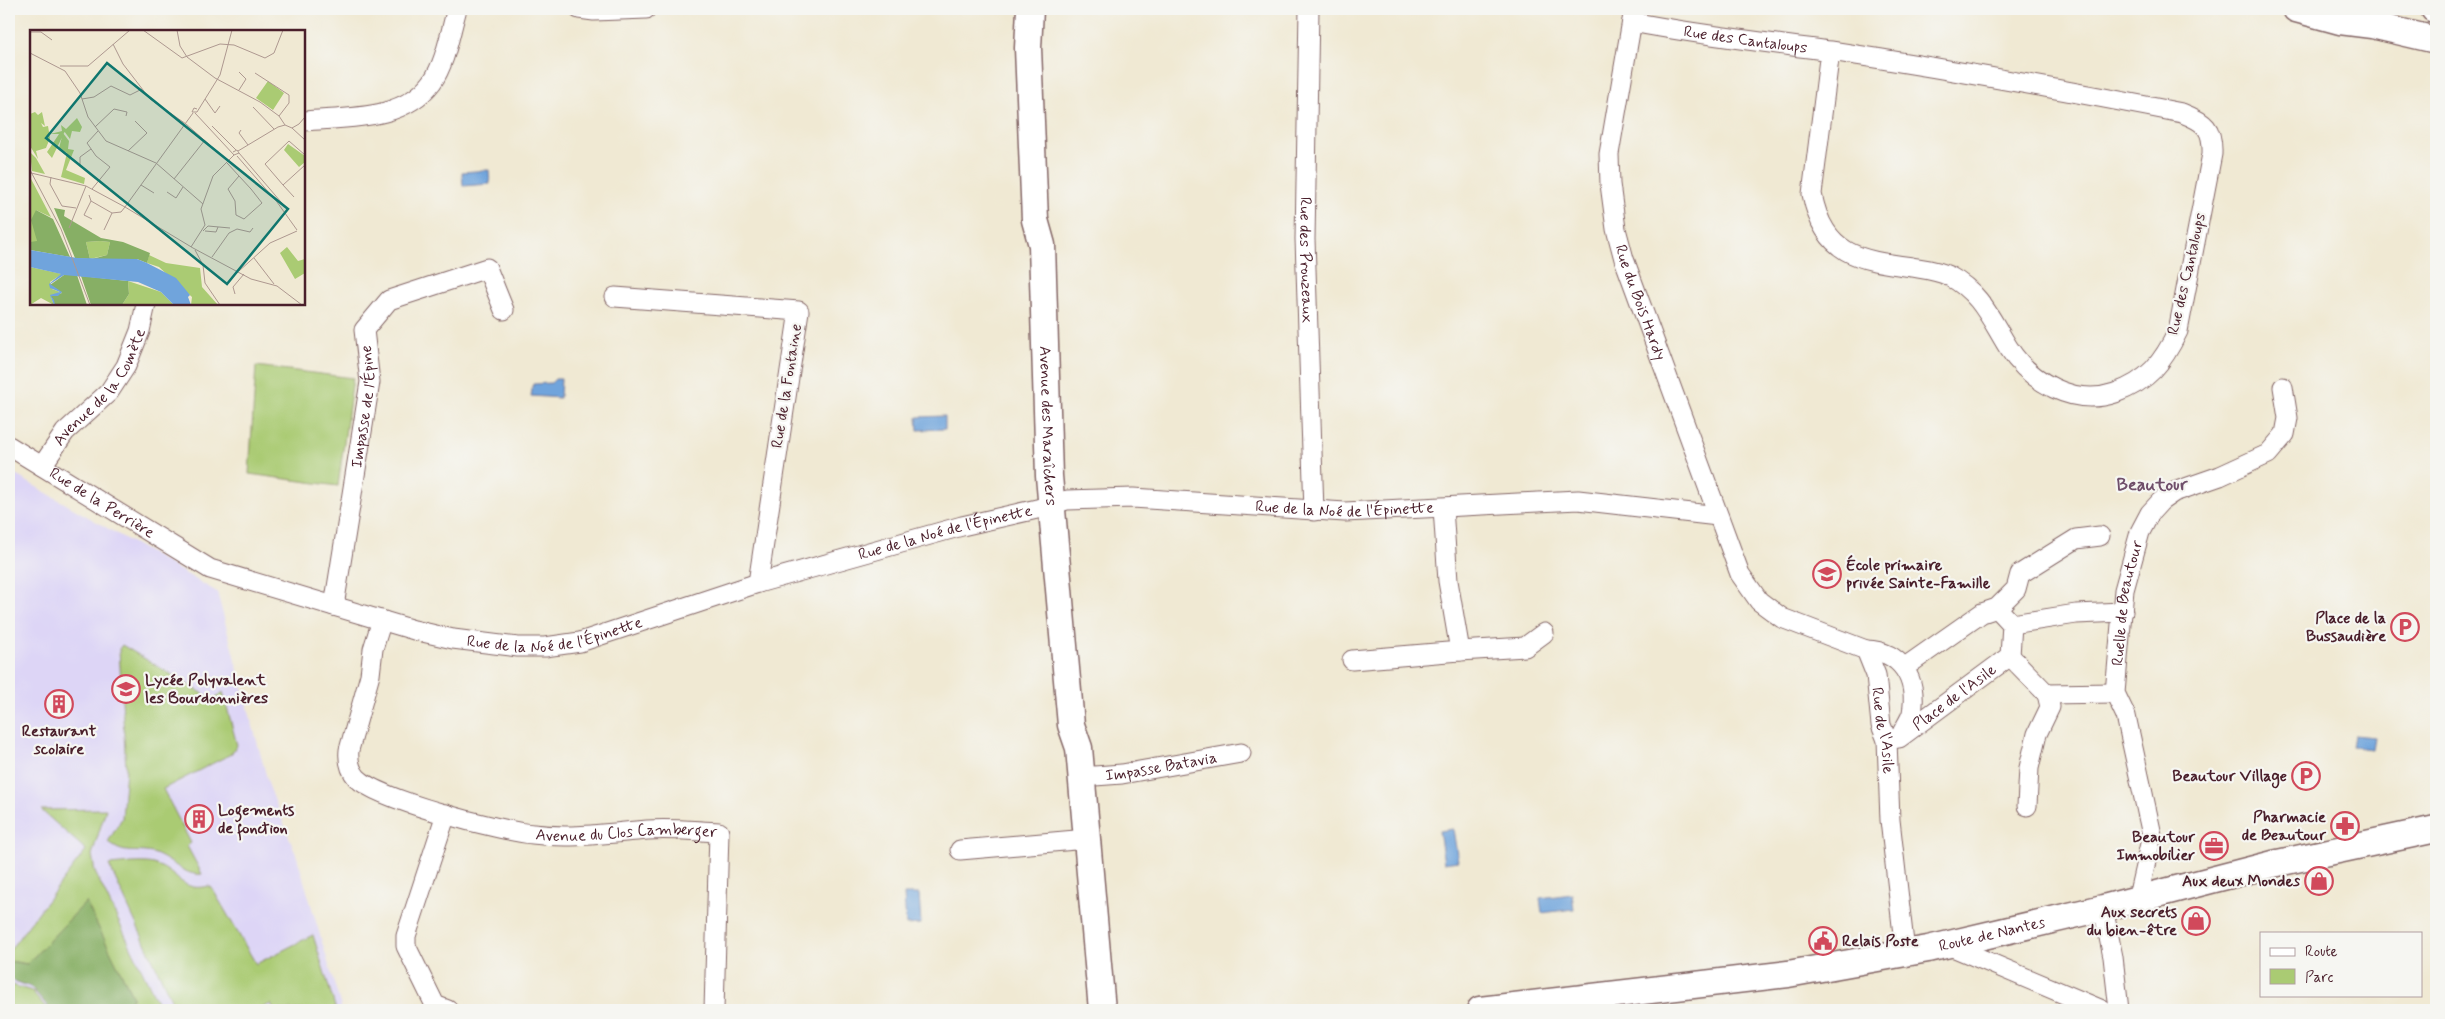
<svg xmlns="http://www.w3.org/2000/svg" width="2445" height="1019" viewBox="0 0 2445 1019" font-family="Mynerve,sans-serif">
  <rect width="100%" height="100%" fill="#f6f6f2"/>
  <filter id="ink" filterUnits="userSpaceOnUse"><feTurbulence type="fractalNoise" baseFrequency=".02" numOctaves="2"/><feDisplacementMap in="SourceGraphic" scale="10" xChannelSelector="R" yChannelSelector="G"/><feConvolveMatrix kernelMatrix="1 2 1 2 8 2 1 2 1" color-interpolation-filters="sRGB"/></filter>
  <filter id="wash" filterUnits="userSpaceOnUse"><feTurbulence type="fractalNoise" baseFrequency=".0096" numOctaves="4" result="noise"/><feDisplacementMap in="SourceGraphic" scale="20" xChannelSelector="R" yChannelSelector="G"/><feGaussianBlur stdDeviation="1.12" result="paint"/><feColorMatrix in="noise" values="0 0 0 0 0 0 0 0 0 0 0 0 0 0 0 0 0 1.4 0 .05"/><feComposite in="paint" operator="in"/></filter>
  <g filter="url(#wash)">
    <rect width="100%" height="100%" fill="#f0e9d3"/>
    <path fill="#ddd5f6" d="M9 471 217 592 269 786 297 857 342 1010H9Z"/>
    <g fill="#aacb73" stroke="#7a754f">
      <path d="M256 366 353 378 338 486 249 474Z"/>
      <path d="M122 645 214 700 223 692 237 745 231 754 163 789 191 843 187 846 202 874C185 877 168 857 152 853 133 849 124 856 108 842L122 818 126 769 119 649Z"/>
      <path d="M106 809 92 855 95 872 161 1010H122L132 997 27 964 9 961V951L86 850 41 810Z"/>
      <path d="M132 863C139 863 149 862 156 865 178 872 181 893 209 886L212 888 256 964 313 935 336 1010H274L271 1004 257 1010H198L195 1006 187 1010H176L109 865Z"/>
      <path d="M9 984 32 991 48 1010H9Z"/>
    </g>
    <path fill="#87af65" stroke="#686748" d="M86 902 133 997 122 1010H51L31 987 9 979V961L27 964Z"/>
    <g fill="#70a4dc" stroke="#5d6284">
      <path d="M489 170 490 184 463 186 462 172Z"/>
      <path d="M555 379H561L560 398 531 396 533 384 551 383Z"/>
      <path d="M945 416V429L918 430 917 417Z"/>
      <path d="M2354 735 2374 737 2372 749 2352 747Z"/>
      <path d="M1453 829 1458 861 1444 863 1439 831Z"/>
      <path d="M904 894H919L921 924 906 925Z"/>
      <path d="M1572 894 1574 909 1542 913 1540 898Z"/>
    </g>
  </g>
  <g filter="url(#ink)">
    <g fill="none" stroke-linecap="round" stroke-linejoin="round">
      <defs>
        <g id="street">
          <path d="M579 9 594 11 646 9"/>
          <path id="s1" d="M1309 9 1305 239 1314 511"/>
          <path id="s2" d="M1634 9 1609 154 1610 184 1616 229 1624 259 1740 574 1759 601 1782 618 1866 650 1876 675 1881 725 1887 740 1890 820 1905 952"/>
          <path id="s3" d="M1632 22C1698 35 1764 42 1831 51 1948 69 2065 90 2182 113 2205 122 2213 128 2212 154L2178 331C2163 362 2149 381 2115 393 2074 407 2030 382 2008 347 1990 318 1981 293 1949 276 1937 270 1924 269 1912 267 1858 260 1824 255 1812 194L1830 51"/>
          <path d="M304 121C348 117 403 121 432 82 446 62 450 32 457 9"/>
          <path d="M615 297 799 311 758 583"/>
          <path id="s4" d="M9 446 210 569 414 630 453 639 518 647H545L580 642 758 583 962 526 1037 509 1067 500 1133 498 1345 512 1578 500 1718 516"/>
          <path id="s5" d="M42 466 65 432 109 392 126 366 140 331 146 304"/>
          <path id="s6" d="M334 606 370 382 364 330 389 300 487 268 504 310"/>
          <path id="s7" d="M382 620 373 649 370 675 349 750C348 760 350 770 357 778 379 800 500 831 533 834 572 839 609 833 647 830 671 828 695 831 719 832L714 1010"/>
          <path d="M2012 624 2076 614 2123 612"/>
          <path d="M1866 650C1901 651 1918 679 1912 713 1910 720 1904 728 1901 735"/>
          <path d="M1460 651 1525 647 1544 633"/>
          <path d="M2010 656 2047 694 2115 693"/>
          <path d="M1352 660 1460 651 1448 581 1443 508"/>
          <path d="M1905 667 1982 613 1997 608 2016 589 2020 574 2076 539 2100 536"/>
          <path id="s8" d="M1887 740 1899 738 2010 656 2012 624 1997 608"/>
          <path id="s9" d="M1081 777 1122 774 1241 753"/>
          <path d="M2027 806 2029 768 2037 734 2050 707 2047 694"/>
          <path d="M446 814 406 936V946L435 1005 448 1010"/>
          <path d="M960 850 1087 839"/>
          <path id="s10" d="M2143 896 2140 888 2152 835 2126 716 2115 693 2124 590 2140 532 2150 513 2161 501 2174 492 2220 476 2268 454 2285 434 2288 418 2283 387"/>
          <path d="M2103 908 2113 957 2119 1010"/>
          <path d="M1948 945 2102 1010"/>
        </g>
        <g id="secondary">
          <path id="s11" d="M1030 9 1028 48 1035 220 1042 245 1049 476 1071 725 1079 748 1102 1010"/>
          <path d="M2296 9 2340 21 2372 25 2436 40"/>
          <path d="M2434 9H2436"/>
          <path id="s12" d="M1480 1010 1788 974 1928 949 2103 908 2273 864 2436 829"/>
        </g>
      </defs>
      <use href="#street" stroke="#846666" stroke-width="21"/>
      <use href="#secondary" stroke="#846666" stroke-width="29"/>
      <use href="#street" stroke="#fff" stroke-width="19"/>
      <use href="#secondary" stroke="#fff" stroke-width="26"/>
    </g>
  </g>
  <defs>
    <symbol id="school-ring" viewBox="-11 -11 22 22"><circle r="9.5" fill="#f6f6f2" stroke="#d1495b" stroke-width="1.5"/><path d="M0-5L7-2L0 1L-7-2ZM-4 1L0 2.5L4 1V4Q0 6-4 4Z" fill="#d1495b"/></symbol>
    <symbol id="parking-ring" viewBox="-11 -11 22 22"><circle r="9.5" fill="#f6f6f2" stroke="#d1495b" stroke-width="1.5"/><path d="M-3.5-5.5H1a3.5 3.5 0 0 1 0 7H-1V5.5H-3.5ZM-1-3.4V-.6H.8a1.4 1.4 0 0 0 0-2.8Z" fill="#d1495b"/></symbol>
    <symbol id="building-ring" viewBox="-11 -11 22 22"><circle r="9.5" fill="#f6f6f2" stroke="#d1495b" stroke-width="1.5"/><path d="M-4-6H4V6H1V3H-1V6H-4ZM-2.5-4.3h1.7v1.8h-1.7ZM.8-4.3h1.7v1.8H.8ZM-2.5-1h1.7V.8h-1.7ZM.8-1h1.7V.8H.8Z" fill="#d1495b"/></symbol>
    <symbol id="pharmacy-ring" viewBox="-11 -11 22 22"><circle r="9.5" fill="#f6f6f2" stroke="#d1495b" stroke-width="1.5"/><path d="M-2-6h4v4h4v4h-4v4h-4v-4h-4v-4h4Z" fill="#d1495b"/></symbol>
    <symbol id="office-ring" viewBox="-11 -11 22 22"><circle r="9.5" fill="#f6f6f2" stroke="#d1495b" stroke-width="1.5"/><path d="M-6-3h4V-5.5h4V-3h4V5H-6ZM-1-4.5V-3h2v-1.5ZM-6 0V1H6V0Z" fill="#d1495b"/></symbol>
    <symbol id="shop-ring" viewBox="-11 -11 22 22"><circle r="9.5" fill="#f6f6f2" stroke="#d1495b" stroke-width="1.5"/><path d="M-5-2.5h2.3a2.7 3.5 0 0 1 5.4 0H5L5.5 6h-11ZM-1.5-2.5h3a1.5 2.3 0 0 0-3 0Z" fill="#d1495b"/></symbol>
    <symbol id="civic-ring" viewBox="-11 -11 22 22"><circle r="9.5" fill="#f6f6f2" stroke="#d1495b" stroke-width="1.5"/><path d="M-.6-6.5H3V-4.5H.6V-3L4-1V1h2V6H-6V1h2V-1L-.6-3ZM-1.2 2.5V6h2.4V2.5Z" fill="#d1495b"/></symbol>
  </defs>
  <g fill-rule="evenodd">
    <use href="#school-ring" x="1811" y="558" width="32" height="32"/>
    <use href="#parking-ring" x="2389" y="611" width="32" height="32"/>
    <use href="#school-ring" x="110" y="673" width="32" height="32"/>
    <use href="#building-ring" x="43" y="688" width="32" height="32"/>
    <use href="#parking-ring" x="2290" y="760" width="32" height="32"/>
    <use href="#building-ring" x="183" y="803" width="32" height="32"/>
    <use href="#pharmacy-ring" x="2329" y="810" width="32" height="32"/>
    <use href="#office-ring" x="2198" y="830" width="32" height="32"/>
    <use href="#shop-ring" x="2303" y="865" width="32" height="32"/>
    <use href="#shop-ring" x="2180" y="905" width="32" height="32"/>
    <use href="#civic-ring" x="1807" y="925" width="32" height="32"/>
  </g>
  <g text-anchor="middle" dominant-baseline="central" stroke-width="4.5" stroke-linejoin="round" paint-order="stroke">
    <g font-size="16" fill="#4a1f2b" stroke="#f6f6f2">
      <text stroke="none"><textPath href="#s3" startOffset="115">Rue des Cantaloups</textPath></text>
      <text stroke="none"><textPath href="#s1" startOffset="251">Rue des Prouzeaux</textPath></text>
      <text transform="translate(2187 274) rotate(-77)">Rue des Cantaloups</text>
      <text stroke="none"><textPath href="#s2" startOffset="300">Rue du Bois Hardy</textPath></text>
      <text stroke="none"><textPath href="#s5" startOffset="99">Avenue de la Comète</textPath></text>
      <text transform="translate(787 386) rotate(-81)">Rue de la Fontaine</text>
      <text stroke="none"><textPath href="#s6" startOffset="202">Impasse de l'Épine</textPath></text>
      <text stroke="none"><textPath href="#s11" startOffset="418">Avenue des Maraîchers</textPath></text>
      <text stroke="none"><textPath href="#s4" startOffset="109">Rue de la Perrière</textPath></text>
      <text stroke="none"><textPath href="#s4" startOffset="1402">Rue de la Noé de l'Épinette</textPath></text>
      <text stroke="none"><textPath href="#s4" startOffset="998">Rue de la Noé de l'Épinette</textPath></text>
      <text stroke="none"><textPath href="#s10" startOffset="301">Ruelle de Beautour</textPath></text>
      <text stroke="none"><textPath href="#s4" startOffset="592">Rue de la Noé de l'Épinette</textPath></text>
      <text stroke="none"><textPath href="#s8" startOffset="81">Place de l'Asile</textPath></text>
      <text stroke="none"><textPath href="#s2" startOffset="824">Rue de l'Asile</textPath></text>
      <text stroke="none"><textPath href="#s9" startOffset="81">Impasse Batavia</textPath></text>
      <text stroke="none"><textPath href="#s7" startOffset="444">Avenue du Clos Camberger</textPath></text>
      <text stroke="none"><textPath href="#s12" startOffset="518">Route de Nantes</textPath></text>
    </g>
    <g font-size="16" font-weight="bold" fill="#4a1f2b" stroke="#f6f6f2" text-anchor="end">
      <text x="1846" y="565" text-anchor="start">École primaire<tspan x="1846" dy="18">privée Sainte-Famille</tspan></text>
      <text x="2386" y="618">Place de la<tspan x="2386" dy="18">Bussaudière</tspan></text>
      <text x="145" y="680" text-anchor="start">Lycée Polyvalent<tspan x="145" dy="18">les Bourdonnières</tspan></text>
      <text x="59" y="731" text-anchor="middle">Restaurant<tspan x="59" dy="18">scolaire</tspan></text>
      <text x="2287" y="776">Beautour Village</text>
      <text x="218" y="810" text-anchor="start">Logements<tspan x="218" dy="18">de fonction</tspan></text>
      <text x="2326" y="817">Pharmacie<tspan x="2326" dy="18">de Beautour</tspan></text>
      <text x="2195" y="837">Beautour<tspan x="2195" dy="18">Immobilier</tspan></text>
      <text x="2300" y="881">Aux deux Mondes</text>
      <text x="2177" y="912">Aux secrets<tspan x="2177" dy="18">du bien-être</tspan></text>
      <text x="1842" y="941" text-anchor="start">Relais Poste</text>
    </g>
    <g font-size="18" font-weight="bold" fill="#704f6b" stroke="#f6f6f2">
      <text x="2152" y="485">Beautour</text>
    </g>
  </g>
  <g transform="translate(30 30)">
    <rect width="275" height="275" fill="#f0e9d3"/>
    <path d="M238 51 254 63 243 80 226 68ZM5 82 8 85 12 82 15 96 11 93 13 97 18 96 20 108 16 118 6 121 8 129 0 116V84ZM47 88 52 97 50 102 42 101 40 109 34 101ZM31 95 36 99 22 128 17 122 29 104H20L32 101ZM33 103 39 111 38 119 44 120 36 140 55 148 54 154 31 147 37 123 29 118ZM258 114 275 126V132L269 137 254 120ZM0 122 6 128 15 144 2 141ZM0 147 21 187 6 180 7 212H0ZM70 211 80 212 77 225 60 229 56 212ZM257 217 268 231 275 229V243L265 249 250 223ZM119 225 136 233 170 238 172 257 188 275H161L162 267 129 237 117 233ZM0 237 32 244 20 252 22 259 30 262 21 267 24 275 11 268 0 275ZM98 251 131 262 144 275H92L99 264Z" fill="#aacb73"/>
    <path d="M24 178 35 180 34 186 71 208 93 212 120 223 117 233 107 229H62L77 225 80 212 70 211 56 212 60 229 45 228ZM6 180 23 189 40 227 0 220V212L7 211 1 190ZM34 245H47L57 275H25L21 266 32 263 20 255ZM51 246 98 251 99 264 92 275H61Z" fill="#87af65"/>
    <path d="M0 220 47 228 107 229 117 233 146 248 160 265 158 267 161 275H144L131 262 108 252 34 245 20 254 32 262 28 266H21L24 270 25 275H24L20 265 30 262 20 258 19 254 31 244 0 237Z" fill="#70a4dc"/>
    <path fill="none" stroke="#ae9890" stroke-width="1" d="M113 0 152 28 190 14 204 15 235 28 244 23 253 0M147 0 150 16 157 27 185 48 230 72 249 86 255 95M0 2H11L22 10M83 14 93 34 120 69 156 94 198 131M0 23 35 41 50 63 58 87 76 111 126 133 173 174M30 36H58L100 0M209 42 216 49 209 60M225 43 259 65V73L249 86M52 69 64 67 81 56 100 65 112 59M175 69 185 83 190 76M223 77 244 99M167 79 164 78 162 82H167L190 45 202 0M165 83 204 125 209 123 207 120 203 122M182 96 206 120M65 97 84 79 97 82 96 86M262 98 275 110M211 100 209 103 218 115M98 121 117 103 105 91M208 121 248 97 255 95 262 98 269 94 275 87M209 123 257 179M275 125 259 111 235 134 253 155 275 135M207 126 247 172 267 200M196 132 198 134 209 146 221 159 232 173 214 189 206 185 205 171 198 159 209 146M50 136V127L61 119M0 140 31 199 60 275M1 143 56 156 95 177 163 83M21 147 20 154 32 176 46 178M144 149 175 110M111 155 124 163M253 155 264 167M62 159 80 137 66 126 57 113 68 101M137 162 146 168 153 157M59 165 61 171 82 183M61 171 54 185 62 189M39 198 56 156M74 200 82 183 91 182 95 177 163 218 221 249 247 256 272 275M173 201 178 196 200 198M175 201 186 202 188 197M161 217 175 195 171 179 183 146 204 125M165 220 173 235 175 253 190 275M182 227 199 203 207 199 220 202 223 198M224 228 244 254M209 241 240 213 267 201M205 264 203 257 214 244"/>
    <path fill="#0f766e" fill-opacity="0.15" stroke="#0f766e" stroke-width="2.5" d="M77 33 258 179 197 254 16 108Z"/>
    <rect width="275" height="275" fill="none" stroke="#4a1f2b" stroke-width="2.5"/>
  </g>
  <rect width="2445" height="1019" fill="none" stroke="#f6f6f2" stroke-width="30"/>
  <rect x="2260" y="932" width="162" height="65" fill="#f6f6f2" stroke="#b1a0a2"/>
  <rect x="2270" y="948" width="25" height="8" fill="#ffffff" stroke="#b1a0a2"/>
  <text x="2305" y="956" font-size="15" fill="#4a1f2b">Route</text>
  <rect x="2270" y="969" width="25" height="15" fill="#aacb73" stroke="#b1a0a2"/>
  <text x="2305" y="982" font-size="15" fill="#4a1f2b">Parc</text>
</svg>
